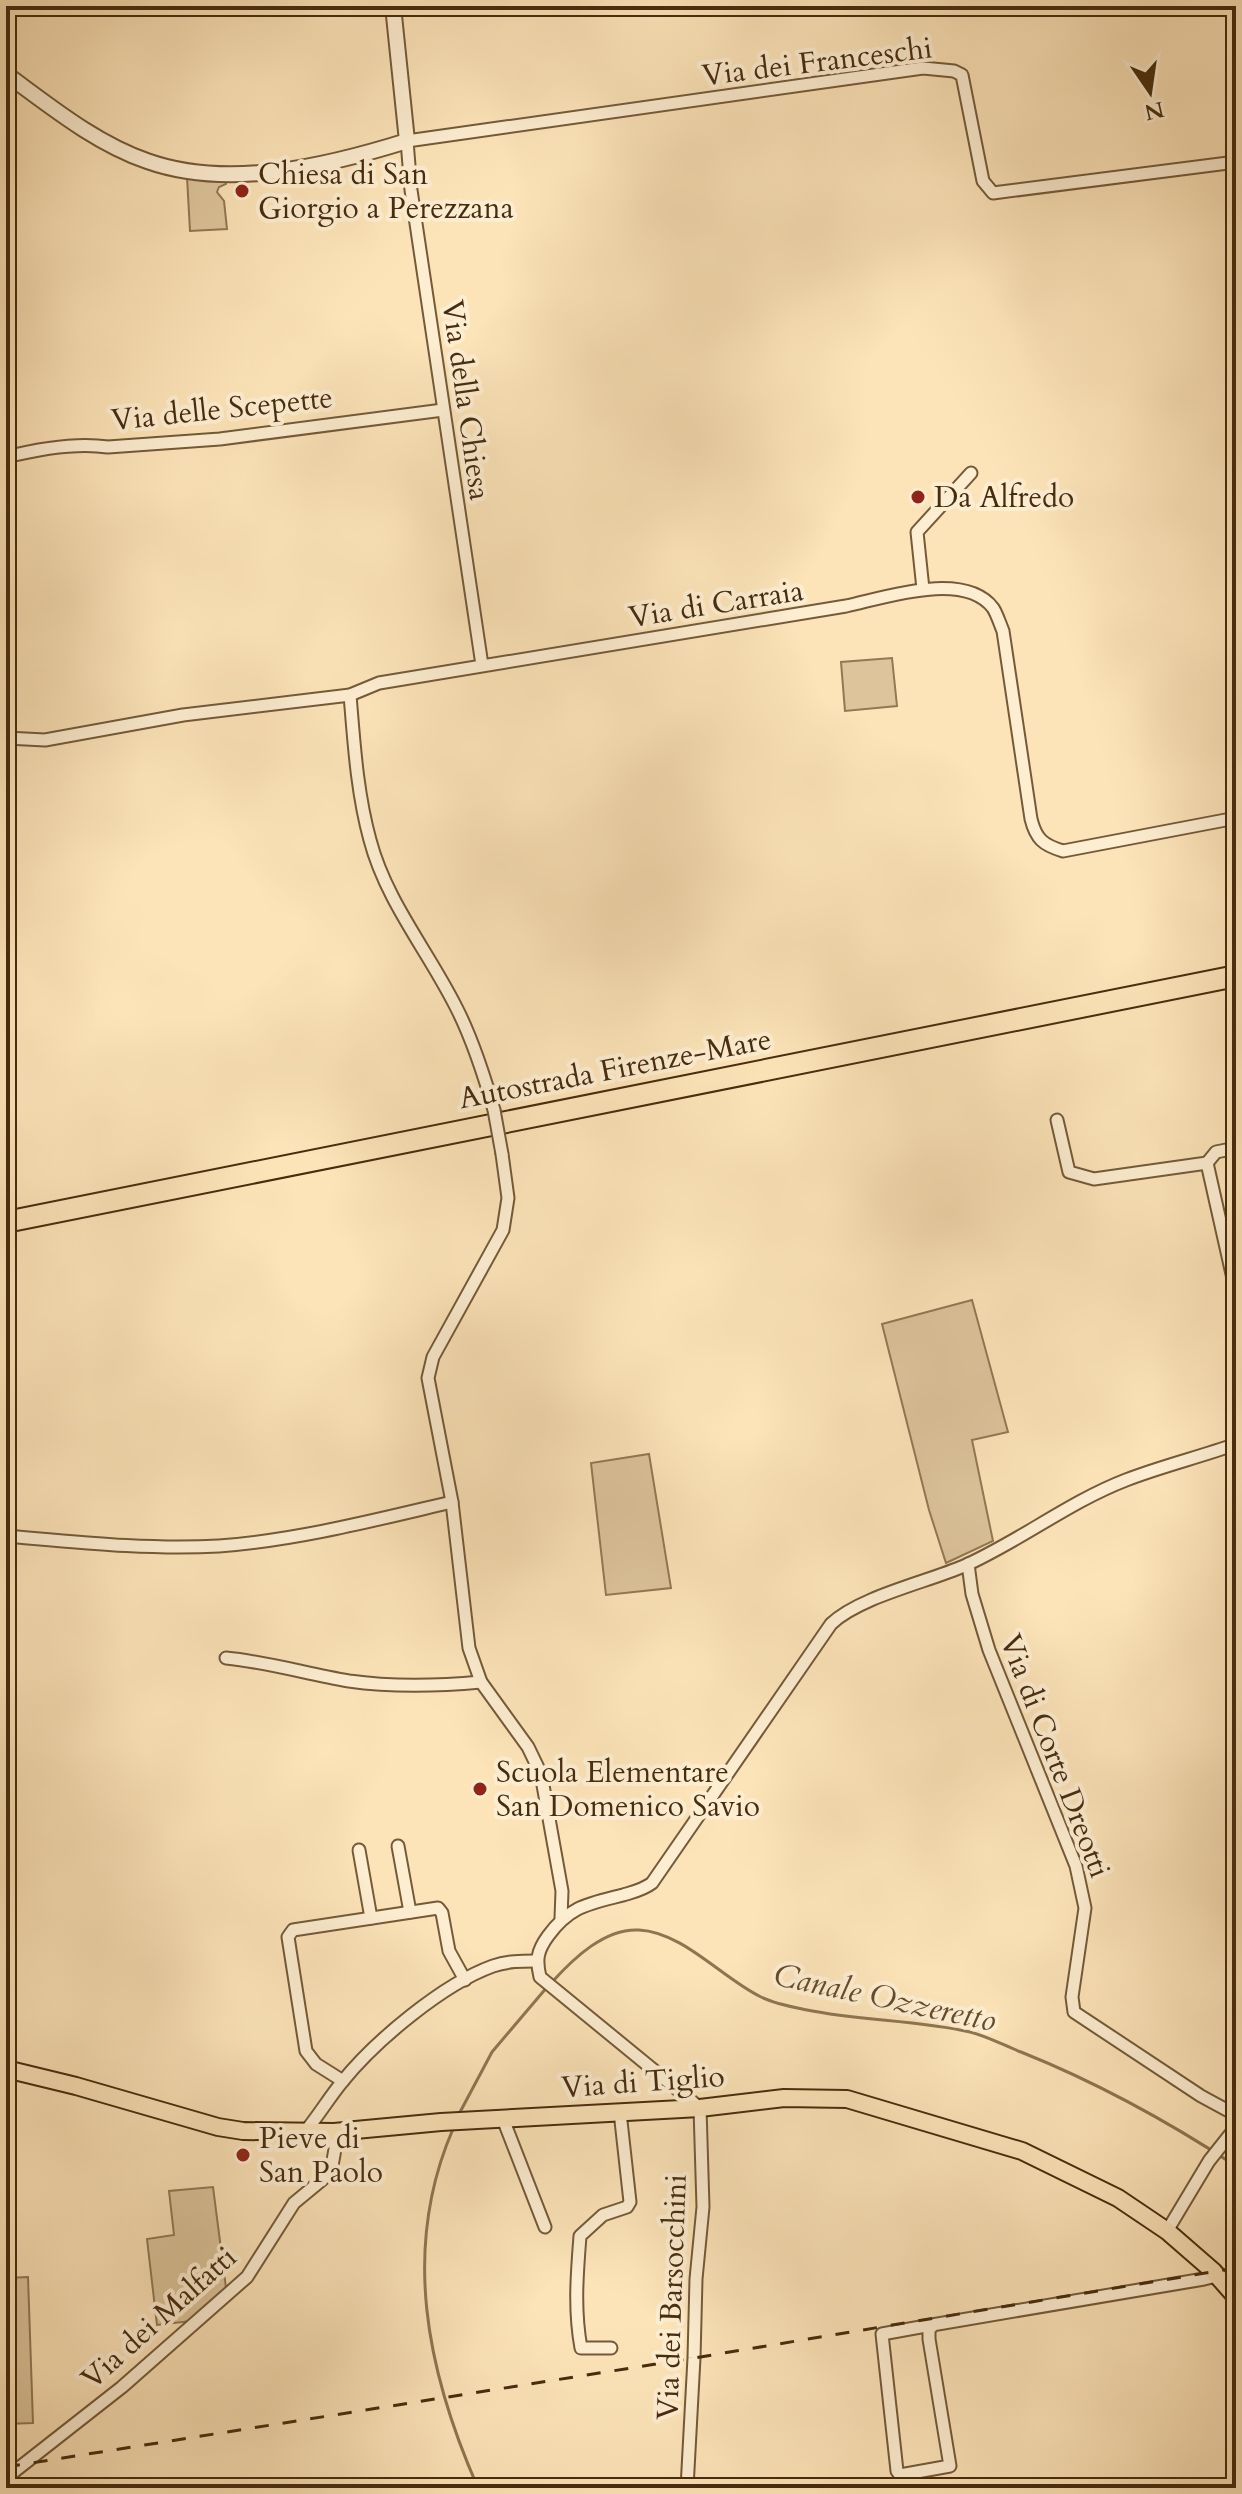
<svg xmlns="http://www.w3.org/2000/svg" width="1242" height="2494" viewBox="0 0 1242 2494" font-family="Cardo,serif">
  <rect width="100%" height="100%" fill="#fce3b8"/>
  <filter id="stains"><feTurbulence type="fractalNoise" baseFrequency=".0025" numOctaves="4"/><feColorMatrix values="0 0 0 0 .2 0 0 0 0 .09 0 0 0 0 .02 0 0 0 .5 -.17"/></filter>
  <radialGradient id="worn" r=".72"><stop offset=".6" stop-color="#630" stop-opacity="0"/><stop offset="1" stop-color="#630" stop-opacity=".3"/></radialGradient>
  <g fill="#ddc49b" stroke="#927854" stroke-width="2">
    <path d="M187 177 225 178 226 184 219 187 217 192 224 201 227 229 190 231Z"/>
    <path d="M892 658 897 706 845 711 841 662Z"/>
    <path d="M972 1300 1008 1432 972 1440 993 1541 946 1563 929 1510 882 1324Z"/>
    <path d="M649 1454 671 1588 606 1595 591 1463Z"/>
    <path d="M213 2187 226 2288 191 2321 157 2325 147 2239 174 2235 169 2191Z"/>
    <path d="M28 2277 33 2423 6 2424V2278Z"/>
  </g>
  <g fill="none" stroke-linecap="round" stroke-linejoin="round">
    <g stroke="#8e7551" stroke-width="3">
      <path d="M553 1981C574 1958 605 1928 639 1930 683 1932 723 1979 761 1997 775 2004 792 2007 807 2010 861 2021 917 2020 970 2032 987 2036 1005 2046 1021 2052 1096 2082 1169 2122 1236 2166"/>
      <path d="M459 2114 492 2052 548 1986"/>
      <path d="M453 2129C401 2249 427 2372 478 2488"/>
    </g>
    <defs>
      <g id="minor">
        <path d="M6 457C38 449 75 442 108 447L220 439 443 410"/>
        <path d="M923 589 917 532 971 473"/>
        <path d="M482 665 411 190 407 141 923 68 954 71 962 75 983 181 993 193 1236 162"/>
        <path d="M350 695C354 743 357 793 370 840 386 901 428 951 456 1007 473 1040 484 1075 494 1110"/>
        <path d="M6 738 45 740 183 715 350 695 379 683 846 606C884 598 964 570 993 608 997 614 1000 624 1003 631L1031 819C1036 839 1043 845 1063 851L1236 818"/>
        <path d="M1057 1120 1069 1172 1094 1179 1207 1163"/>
        <path d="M1236 1148 1216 1152 1207 1163 1236 1292"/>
        <path d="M502 1154 508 1198 503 1230 433 1357 428 1378 452 1502 469 1648 481 1682 528 1747 541 1774 562 1891 561 1918"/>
        <path d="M6 1536C76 1542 148 1550 219 1546 298 1540 375 1520 452 1502"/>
        <path d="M968 1564 972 1594 989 1650 1076 1866 1085 1908 1072 1997 1074 2012 1201 2096 1236 2115"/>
        <path d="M226 1658C268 1662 307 1674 349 1681 391 1687 438 1686 481 1682"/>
        <path d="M398 1846 410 1912"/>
        <path d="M359 1850 371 1918"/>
        <path d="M343 2081 316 2064 306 2051 288 1937 293 1930 438 1908 442 1913 449 1951 465 1980"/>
        <path d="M503 2119 545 2227"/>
        <path d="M305 2132C318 2116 329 2098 342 2082 375 2041 443 1984 493 1966 507 1961 522 1961 536 1961"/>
        <path d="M1167 2231 1209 2161 1236 2127"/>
        <path d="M933 2325 929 2330V2339L950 2466 900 2475 897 2471 882 2334 926 2326 1204 2279 1217 2276"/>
        <path d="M611 2348H581C574 2310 577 2274 580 2236L603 2215 627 2207 630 2202 620 2112"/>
        <path d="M6 2478 122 2387 247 2277 294 2203 323 2179 332 2166 335 2149 334 2132"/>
        <path d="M687 2488 694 2358 696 2279 703 2207 700 2108 540 1977C536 1960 537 1951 548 1936 570 1906 588 1904 623 1895 633 1892 643 1890 652 1883L831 1624C859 1597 927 1582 964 1566 1020 1541 1069 1502 1126 1480 1162 1466 1200 1457 1236 1444"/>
      </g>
      <path id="tertiary" d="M6 74C50 106 95 143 147 161 228 190 327 166 407 141L393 6"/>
      <path id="primary" d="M6 2069 76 2086 218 2127 243 2131 334 2132 441 2122 700 2108 784 2098 847 2099 1022 2151 1118 2198 1167 2231 1213 2271 1236 2297"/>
      <path id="motorway" d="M6 1222 1236 976"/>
    </defs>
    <use href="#minor" stroke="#745a38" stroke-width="15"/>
    <use href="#tertiary" stroke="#745a38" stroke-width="18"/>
    <use href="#primary" stroke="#472c0e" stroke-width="20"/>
    <use href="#motorway" stroke="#472c0e" stroke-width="24"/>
    <use href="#minor" stroke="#fdedd1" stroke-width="11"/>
    <use href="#tertiary" stroke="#fdedd1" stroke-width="14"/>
    <use href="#primary" stroke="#fce3b8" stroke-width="16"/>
    <use href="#motorway" stroke="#fce3b8" stroke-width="20"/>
    <path stroke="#472c0e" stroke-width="3" stroke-dasharray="14 14" stroke-linecap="butt" d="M6 2467 694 2358 1236 2268"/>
    <defs>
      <path id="minor-bridge" d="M494 1110 502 1154"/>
    </defs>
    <use href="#minor-bridge" stroke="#745a38" stroke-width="15" stroke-linecap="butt"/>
    <use href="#minor-bridge" stroke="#fdedd1" stroke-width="11"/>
  </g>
  <g fill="#8f2418" stroke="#fdedd1" stroke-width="3">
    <circle cx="242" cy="191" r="8"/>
    <circle cx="918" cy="497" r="8"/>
    <circle cx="480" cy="1789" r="8"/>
    <circle cx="243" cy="2155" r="8"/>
  </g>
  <g text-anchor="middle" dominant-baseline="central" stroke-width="8" stroke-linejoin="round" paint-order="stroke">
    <g font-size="30" fill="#472c0e" stroke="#fdedd1">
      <text transform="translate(817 62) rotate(-7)">Via dei Franceschi</text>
      <text transform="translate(466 400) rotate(82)">Via della Chiesa</text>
      <text transform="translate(222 409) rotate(-6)">Via delle Scepette</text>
      <text transform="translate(716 604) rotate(-9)">Via di Carraia</text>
      <text transform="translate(615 1069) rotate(-11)">Autostrada Firenze-Mare</text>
      <text transform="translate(1055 1756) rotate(69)">Via di Corte Dreotti</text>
      <text transform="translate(643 2082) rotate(-4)">Via di Tiglio</text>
      <text transform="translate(672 2297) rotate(-88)">Via dei Barsocchini</text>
      <text transform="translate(159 2318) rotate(-42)">Via dei Malfatti</text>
    </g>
    <g font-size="30" fill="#472c0e" stroke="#fdedd1" text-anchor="start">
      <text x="258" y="174">Chiesa di San<tspan x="258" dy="34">Giorgio a Perezzana</tspan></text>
      <text x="934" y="497">Da Alfredo</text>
      <text x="496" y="1772">Scuola Elementare<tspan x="496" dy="34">San Domenico Savio</tspan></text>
      <text x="259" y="2138">Pieve di<tspan x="259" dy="34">San Paolo</tspan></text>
    </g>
    <g font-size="32" font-style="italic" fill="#654a2a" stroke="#fdedd1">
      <text transform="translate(885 1998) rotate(12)">Canale Ozzeretto</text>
    </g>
  </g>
  <rect width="1242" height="2494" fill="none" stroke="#fce3b8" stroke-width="32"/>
  <rect x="8" y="8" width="1226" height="2478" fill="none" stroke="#472c0e" stroke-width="4"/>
  <rect x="16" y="16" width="1210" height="2462" fill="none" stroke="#472c0e" stroke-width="2"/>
  <g transform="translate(1150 92) rotate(167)" stroke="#fdedd1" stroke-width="6" paint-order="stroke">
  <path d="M0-6L14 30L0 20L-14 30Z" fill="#472c0e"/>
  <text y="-12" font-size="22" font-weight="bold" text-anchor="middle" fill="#472c0e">N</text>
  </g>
  <rect width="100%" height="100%" filter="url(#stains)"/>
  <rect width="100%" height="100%" fill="url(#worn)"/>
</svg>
